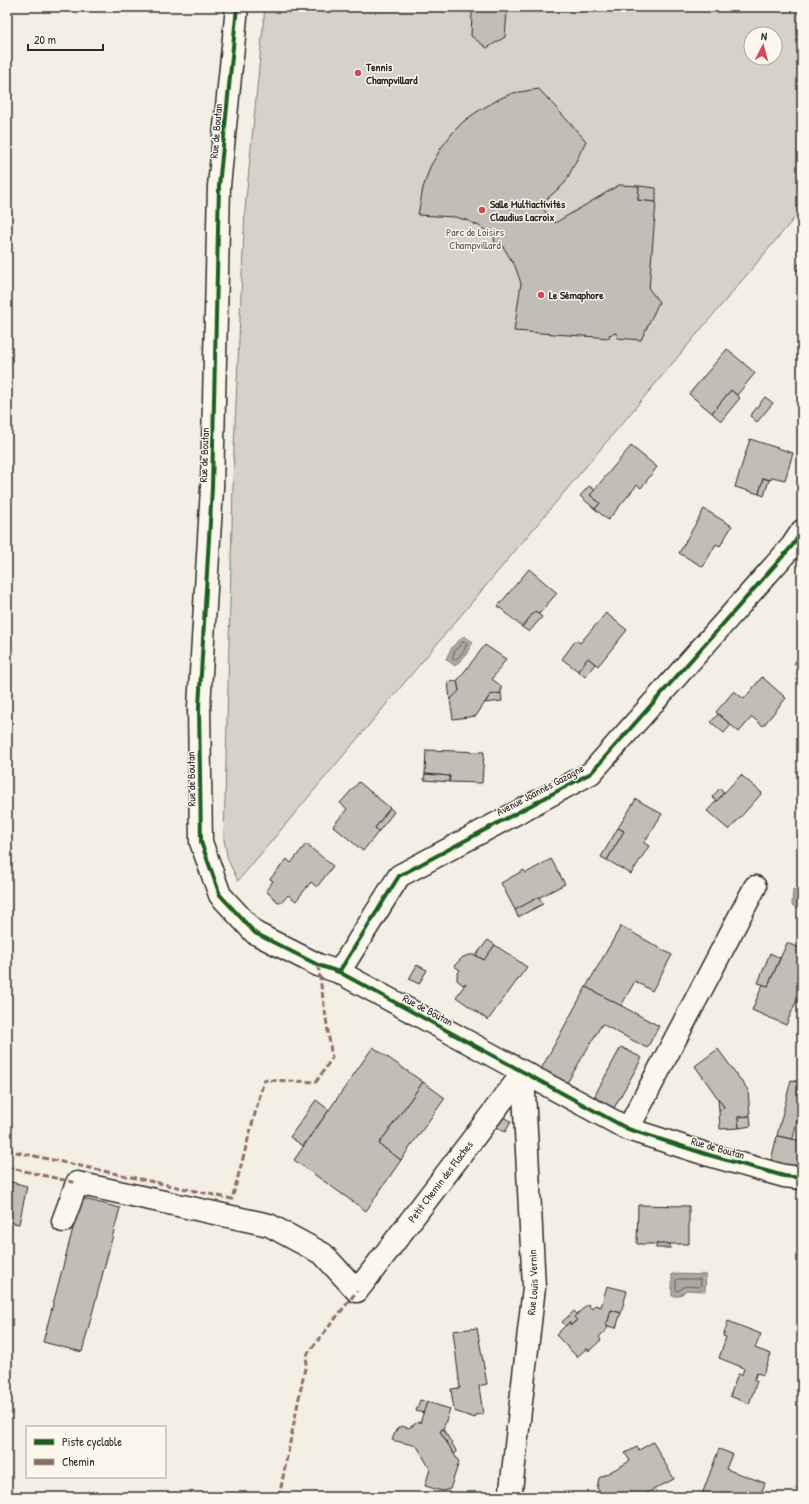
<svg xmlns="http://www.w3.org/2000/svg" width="809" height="1504" viewBox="0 0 809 1504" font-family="'Patrick Hand',sans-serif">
  <rect width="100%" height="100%" fill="#f3efe4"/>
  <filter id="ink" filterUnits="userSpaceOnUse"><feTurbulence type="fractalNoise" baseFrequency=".025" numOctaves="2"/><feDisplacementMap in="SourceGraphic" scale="8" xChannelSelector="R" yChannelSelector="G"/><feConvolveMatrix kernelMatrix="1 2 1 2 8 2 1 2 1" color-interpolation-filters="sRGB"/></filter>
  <g filter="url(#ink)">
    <path fill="#d5d2c9" stroke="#807e7a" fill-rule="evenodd" d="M265 7H802V209L238 881 228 860 224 840 234 447 245 209ZM751 34H775V58H751Z"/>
    <g fill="#aca9a2" stroke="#787772">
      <path d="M464 636 473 642 465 656 455 666 446 659 452 647Z"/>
      <path d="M793 889 802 896V911L792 905Z"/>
      <path d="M672 1274 706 1275 705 1291 686 1290 680 1296H672Z"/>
    </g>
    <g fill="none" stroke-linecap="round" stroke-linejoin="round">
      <g stroke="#5f5d5b" stroke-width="1">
        <path d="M463 642 467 643C465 650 460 658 454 660L452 658 455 651Z"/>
        <path d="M678 1279H700L701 1285 699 1287 685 1286 678 1291 676 1290V1280Z"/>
      </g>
    </g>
    <g fill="#c0beb6" stroke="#2b2b2b">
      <path d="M483 7H513L508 13 507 12 505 37 487 48 471 36 472 13Z"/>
      <path d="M539 89 586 141 565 183 540 205 555 223 619 185 639 186 638 200 656 202 649 289 659 302 641 340 617 338 616 333 609 335 610 338 514 331 521 283 515 266 502 245 495 244 494 236 479 226 466 220 455 217 418 215 423 188 430 167 441 148 454 131 464 121 478 111 501 98 513 93Z"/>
      <path d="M639 186 656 188V202L638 200Z"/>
      <path d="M802 260V274L795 269Z"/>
      <path d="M727 349 755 373 737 395 731 390 712 413 689 394Z"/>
      <path d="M731 390 740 398 721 421 712 413Z"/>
      <path d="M765 397 773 403 757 422 750 416Z"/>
      <path d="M750 439 793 453 785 480 772 477 771 480 763 478 759 494 735 487Z"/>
      <path d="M631 446 657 467 641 488 637 485 608 520 595 509 600 503 590 495Z"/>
      <path d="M763 478 769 480 764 496 759 494Z"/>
      <path d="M589 486 595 490 590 495 600 503 595 509 580 496Z"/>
      <path d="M704 509 732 526 720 546 716 544 703 567 679 553Z"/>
      <path d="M529 569 557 593 539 614 535 611 522 627 498 606Z"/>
      <path d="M535 611 542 617 529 632 522 627Z"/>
      <path d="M606 613 627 630 598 666 588 658 578 671 562 659 576 640 580 643Z"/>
      <path d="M485 645 506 659 492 679 501 686V693L490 695 476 716 453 719 450 700 459 691 457 681Z"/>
      <path d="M802 651V669L794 664Z"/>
      <path d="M588 658 595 664 585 677 578 671Z"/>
      <path d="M762 677 786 698 763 726 752 717 739 732 716 712 734 691 744 699Z"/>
      <path d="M457 681 459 691 450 700 448 682Z"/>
      <path d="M501 693 502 701 485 703 490 695Z"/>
      <path d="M718 714 731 725 724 733 711 722Z"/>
      <path d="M426 750 484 752 482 783 449 782 450 776 425 774Z"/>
      <path d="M425 774 450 776 449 782 424 780Z"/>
      <path d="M741 775 762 793 729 830 707 811Z"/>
      <path d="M359 782 390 808 375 828 379 831 363 851 333 826 347 809 340 803Z"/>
      <path d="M720 788 724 792 717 801 712 797Z"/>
      <path d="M636 799 662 814 644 843 649 846 631 874 607 860 624 831 618 828Z"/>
      <path d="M390 808 394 812 379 831 375 828Z"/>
      <path d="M618 828 624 831 607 860 601 857Z"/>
      <path d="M306 844 333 866 317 887 311 882 296 901 288 895 282 902H278L267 892V889L273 881 270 879 287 859 291 863Z"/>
      <path d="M551 859 565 884 515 910 501 883 524 870 526 873Z"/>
      <path d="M539 897 543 904 518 917 515 910Z"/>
      <path d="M621 926 672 955 652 991 635 981 621 1006 586 987Z"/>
      <path d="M488 940 495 945 484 960 476 955Z"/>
      <path d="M787 943 802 949V988L786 1025 752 1010 763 984 768 986Z"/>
      <path d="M495 945 527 967 488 1020 456 997 466 983 463 985 457 980V975L460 970 454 966 463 957 469 955H475L484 960Z"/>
      <path d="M770 953 780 958 768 986 758 983Z"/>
      <path d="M417 965 427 970 419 984 409 979Z"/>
      <path d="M586 987 659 1026 647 1048 602 1024 567 1083 541 1069Z"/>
      <path d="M373 1047 423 1082 379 1144 401 1160 366 1211 294 1160Z"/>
      <path d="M621 1047 642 1058 614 1108 594 1097Z"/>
      <path d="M718 1049 748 1090 750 1116 738 1117 739 1128 720 1129 719 1111 724 1107 695 1066Z"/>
      <path d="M791 1080 802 1082V1107L800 1106 793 1139 777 1136Z"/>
      <path d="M423 1082 445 1098 401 1160 379 1144Z"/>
      <path d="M718 1098 724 1107 719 1111Z"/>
      <path d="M316 1100 329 1110 303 1146 290 1137Z"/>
      <path d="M502 1116 511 1122 505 1132 494 1125Z"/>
      <path d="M750 1116 751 1126 739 1128 738 1117Z"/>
      <path d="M777 1136 802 1141V1169L770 1164Z"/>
      <path d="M7 1181 27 1186 19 1224 7 1222Z"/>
      <path d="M81 1198 120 1208 82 1352 43 1342Z"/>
      <path d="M638 1205 689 1206V1244H637Z"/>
      <rect x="656" y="1244" width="14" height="4"/>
      <path d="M607 1286 627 1291 621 1313 611 1310 608 1321 605 1324 608 1328 599 1337 601 1340 589 1351 587 1348 577 1357 556 1335 569 1322 571 1325 577 1320 574 1317 588 1304 592 1309 595 1305 601 1307Z"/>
      <path d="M611 1310 621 1313 616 1328 607 1326 605 1324 608 1321Z"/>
      <path d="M574 1311 577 1314 574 1317 577 1320 571 1325 569 1322 566 1326 562 1322Z"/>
      <path d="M728 1321 761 1334 755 1348 771 1354 763 1375 757 1373 754 1380 757 1381 749 1404 730 1396 738 1374 742 1375 744 1368 719 1358 726 1337 723 1336Z"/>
      <path d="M477 1328 487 1384 479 1386 483 1414 476 1415 475 1418 454 1411 451 1389 460 1388 453 1331Z"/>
      <path d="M420 1400 427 1402 424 1413 416 1411Z"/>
      <path d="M427 1402 450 1409 443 1429 440 1431 459 1462 450 1489 442 1491 425 1486 430 1469 417 1446 392 1440 396 1430 401 1426 409 1428 418 1422 420 1423Z"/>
      <path d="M443 1429 457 1452 454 1454 440 1431Z"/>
      <path d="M653 1442 674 1479 647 1493 649 1497H602L597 1488 599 1478 630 1461 625 1453 637 1447 639 1450Z"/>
      <path d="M719 1449 732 1454 726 1469 765 1483 760 1497H701Z"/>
    </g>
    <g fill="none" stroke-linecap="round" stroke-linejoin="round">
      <defs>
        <g id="minor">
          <path d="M237 7 219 186 212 488 199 707 201 842 220 895 255 933 318 965 339 972 628 1129 709 1155 784 1176 802 1178"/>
          <path d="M339 972 399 876 591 773 792 546 802 531"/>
          <path d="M628 1129 755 887"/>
          <path id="s1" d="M63 1221 77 1183 269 1225 323 1254 357 1291 523 1073"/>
          <path id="s2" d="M511 1490 534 1287 523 1073"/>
        </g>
      </defs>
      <use href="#minor" stroke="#2b2b2b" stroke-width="25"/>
      <use href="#minor" stroke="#fbf7ec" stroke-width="22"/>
      <g stroke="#8d6e63" stroke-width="3" stroke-dasharray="6 3" stroke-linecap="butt">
        <path d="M7 1150 232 1199 264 1080 316 1082 332 1058 318 965"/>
        <path d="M7 1167 77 1183"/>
        <path d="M279 1497 308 1353 357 1291"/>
      </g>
      <defs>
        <g id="cycleway">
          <path d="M237 7 219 186 212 488 199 707 201 842 220 895 255 933 318 965 339 972 628 1129 709 1155 784 1176 802 1178"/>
          <path d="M339 972 399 876 591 773 792 546 802 531"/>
        </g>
      </defs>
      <use href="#cycleway" stroke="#fbf7ec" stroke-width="6"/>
      <use href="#cycleway" stroke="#1b5e20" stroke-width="4"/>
    </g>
  </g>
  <g fill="#d1495b" stroke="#fbf7ec" stroke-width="1.5">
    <circle cx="358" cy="73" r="4"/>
    <circle cx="482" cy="210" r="4"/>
    <circle cx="541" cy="295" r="4"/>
  </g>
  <g text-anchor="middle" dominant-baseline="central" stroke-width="3" stroke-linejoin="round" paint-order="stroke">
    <g font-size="11" font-weight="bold" fill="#2b2b2b" stroke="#fbf7ec" text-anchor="start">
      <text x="366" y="67">Tennis<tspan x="366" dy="13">Champvillard</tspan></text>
      <text x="490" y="204">Salle Multiactivités<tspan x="490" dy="13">Claudius Lacroix</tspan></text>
      <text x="549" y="295">Le Sémaphore</text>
    </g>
    <g font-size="11" fill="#2b2b2b" stroke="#fbf7ec">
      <text transform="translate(216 131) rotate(-85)">Rue de Boutan</text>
      <text transform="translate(204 455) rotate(-88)">Rue de Boutan</text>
      <text transform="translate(191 779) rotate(-91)">Rue de Boutan</text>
      <text transform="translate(540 790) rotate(-28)">Avenue Joannès Gazagne</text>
      <text transform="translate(428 1010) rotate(28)">Rue de Boutan</text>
      <text transform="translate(718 1148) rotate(16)">Rue de Boutan</text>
      <text stroke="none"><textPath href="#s1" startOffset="486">Petit Chemin des Flaches</textPath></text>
      <text stroke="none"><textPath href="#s2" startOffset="209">Rue Louis Vernin</textPath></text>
    </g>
    <g font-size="11" fill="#565552" stroke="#fbf7ec">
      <text x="475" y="232">Parc de Loisirs<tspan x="475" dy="13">Champvillard</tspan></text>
    </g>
  </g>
  <rect width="809" height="1504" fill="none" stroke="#fbf7ec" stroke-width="24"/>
  <rect x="12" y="12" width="785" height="1480" fill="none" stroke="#2b2b2b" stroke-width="1.5" filter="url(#ink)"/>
  <rect x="26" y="1426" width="140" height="52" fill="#fbf7ec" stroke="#a8a59f"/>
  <rect x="34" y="1439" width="20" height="6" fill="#1b5e20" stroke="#a8a59f"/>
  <text x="62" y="1446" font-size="12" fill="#2b2b2b">Piste cyclable</text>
  <rect x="34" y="1459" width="20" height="6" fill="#8d6e63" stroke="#a8a59f"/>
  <text x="62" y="1466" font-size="12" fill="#2b2b2b">Chemin</text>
  <g transform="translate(763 46) rotate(6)"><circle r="19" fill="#fbf7ec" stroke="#a8a59f"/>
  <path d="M0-3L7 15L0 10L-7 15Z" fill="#d1495b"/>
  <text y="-6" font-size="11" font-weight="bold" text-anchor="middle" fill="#2b2b2b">N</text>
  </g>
  <path d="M28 44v6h75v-6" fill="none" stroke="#2b2b2b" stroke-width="2"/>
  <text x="34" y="44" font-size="12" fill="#2b2b2b" stroke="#fbf7ec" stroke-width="3" paint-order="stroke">20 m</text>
</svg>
